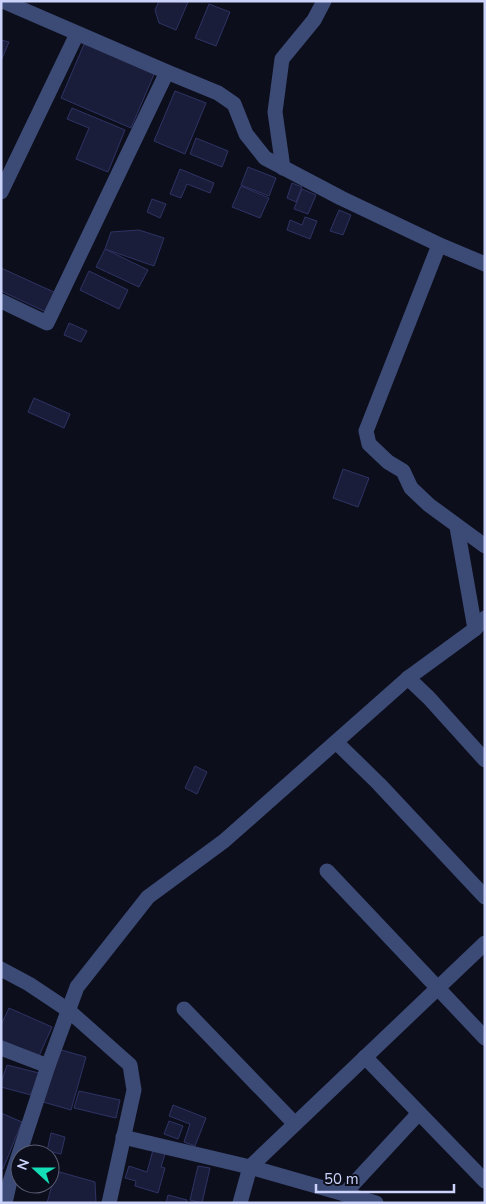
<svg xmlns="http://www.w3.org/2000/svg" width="486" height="1204" viewBox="0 0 486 1204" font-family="'Nunito Sans',sans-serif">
  <rect width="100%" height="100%" fill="#0d0e1b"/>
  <g fill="#1a1d3a" stroke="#2e3364">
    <path d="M159 1 188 2 176 30 159 23 155 10Z"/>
    <path d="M209 4 230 12 216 46 195 38Z"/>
    <path d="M1 40 9 42 1 61Z"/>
    <path d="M85 42 155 72 131 128 61 98Z"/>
    <path d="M175 91 206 103 185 154 154 141Z"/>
    <path d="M72 108 125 130 108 172 76 159 89 128 67 119Z"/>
    <path d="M196 138 228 151 222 167 190 154Z"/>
    <path d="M248 167 276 178 269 196 241 185Z"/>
    <path d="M180 169 214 183 210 193 187 184 181 198 170 194Z"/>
    <path d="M292 183 302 187 296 202 287 198Z"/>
    <path d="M241 186 269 198 260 218 232 207Z"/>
    <path d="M302 189 316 195 308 214 294 209Z"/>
    <path d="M152 199 166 204 160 218 147 212Z"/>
    <path d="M339 210 351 215 343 235 330 231Z"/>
    <path d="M305 217 317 221 310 239 287 230 290 220 302 225Z"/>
    <path d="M139 230 164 238 154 266 105 249 111 232Z"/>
    <path d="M105 249 148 270 139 287 96 267Z"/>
    <path d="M1 268 56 293 48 313 1 291Z"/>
    <path d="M89 271 128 290 119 309 80 290Z"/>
    <path d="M69 323 87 331 81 342 64 335Z"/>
    <path d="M34 398 70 414 64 428 28 412Z"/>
    <path d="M343 469 369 478 358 507 333 498Z"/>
    <path d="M195 766 207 772 197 794 185 788Z"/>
    <path d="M9 1008 52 1027 39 1056 1 1040V1025Z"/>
    <path d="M58 1049 86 1057 71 1110 43 1102Z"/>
    <path d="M7 1065 39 1073 31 1095 1 1087V1083Z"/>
    <path d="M79 1091 120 1100 116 1118 74 1108Z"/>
    <path d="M173 1105 206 1118 195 1146 184 1142 190 1124 169 1116Z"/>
    <path d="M1 1113 22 1122 3 1169 1 1168Z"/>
    <path d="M169 1121 183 1126 178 1139 164 1134Z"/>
    <path d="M51 1133 65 1137 61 1154 47 1151Z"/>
    <path d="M153 1150 165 1154 161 1167 165 1168 158 1193 135 1186 136 1181 125 1178 129 1166 147 1172Z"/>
    <path d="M198 1166 210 1168 202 1203 190 1200Z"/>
    <path d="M56 1171 95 1182 96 1203H47Z"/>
    <path d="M168 1195 187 1200 186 1203H166Z"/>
  </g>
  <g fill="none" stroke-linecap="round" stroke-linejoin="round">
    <g stroke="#3c4a76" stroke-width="15">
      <path d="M3 1 167 72 218 93 234 104 246 134 265 158 341 198 442 246 485 264"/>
      <path d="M283 168 275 112 282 59 314 20 324 1"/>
      <path d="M1 192 77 34"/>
      <path d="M439 245 366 431 369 444 388 462 403 471 411 488 429 505 485 546"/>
      <path d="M1 301 47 323 167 72"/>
      <path d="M457 527 475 629"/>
      <path d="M408 678 429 698 485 760"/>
      <path d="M336 742 379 784 485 897"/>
      <path d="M327 871 485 1038"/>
      <path d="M1 969 29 984 68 1010 130 1065 134 1090 109 1203"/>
      <path d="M184 1009 295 1124"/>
      <path d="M1 1048 48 1066"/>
      <path d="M365 1057 485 1181"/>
      <path d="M123 1137 250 1167 376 1203"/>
      <path d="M344 1194 419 1113"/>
      <path d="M5 1203 9 1185 48 1066 77 987 148 897 224 841 408 678 475 629 485 618"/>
      <path d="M240 1203 250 1167 485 943"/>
    </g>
  </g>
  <rect width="486" height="1204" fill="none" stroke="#cbd3fb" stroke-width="5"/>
  <g transform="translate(35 1169) rotate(291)"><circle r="24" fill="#0d0e1b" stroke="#595d75"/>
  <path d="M0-4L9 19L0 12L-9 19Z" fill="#13deb8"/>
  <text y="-8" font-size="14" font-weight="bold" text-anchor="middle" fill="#cbd3fb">N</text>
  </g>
  <path d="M316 1184v8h138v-8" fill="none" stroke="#cbd3fb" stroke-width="2.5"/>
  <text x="324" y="1184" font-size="15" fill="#cbd3fb" stroke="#0d0e1b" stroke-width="4" paint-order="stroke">50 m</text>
</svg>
